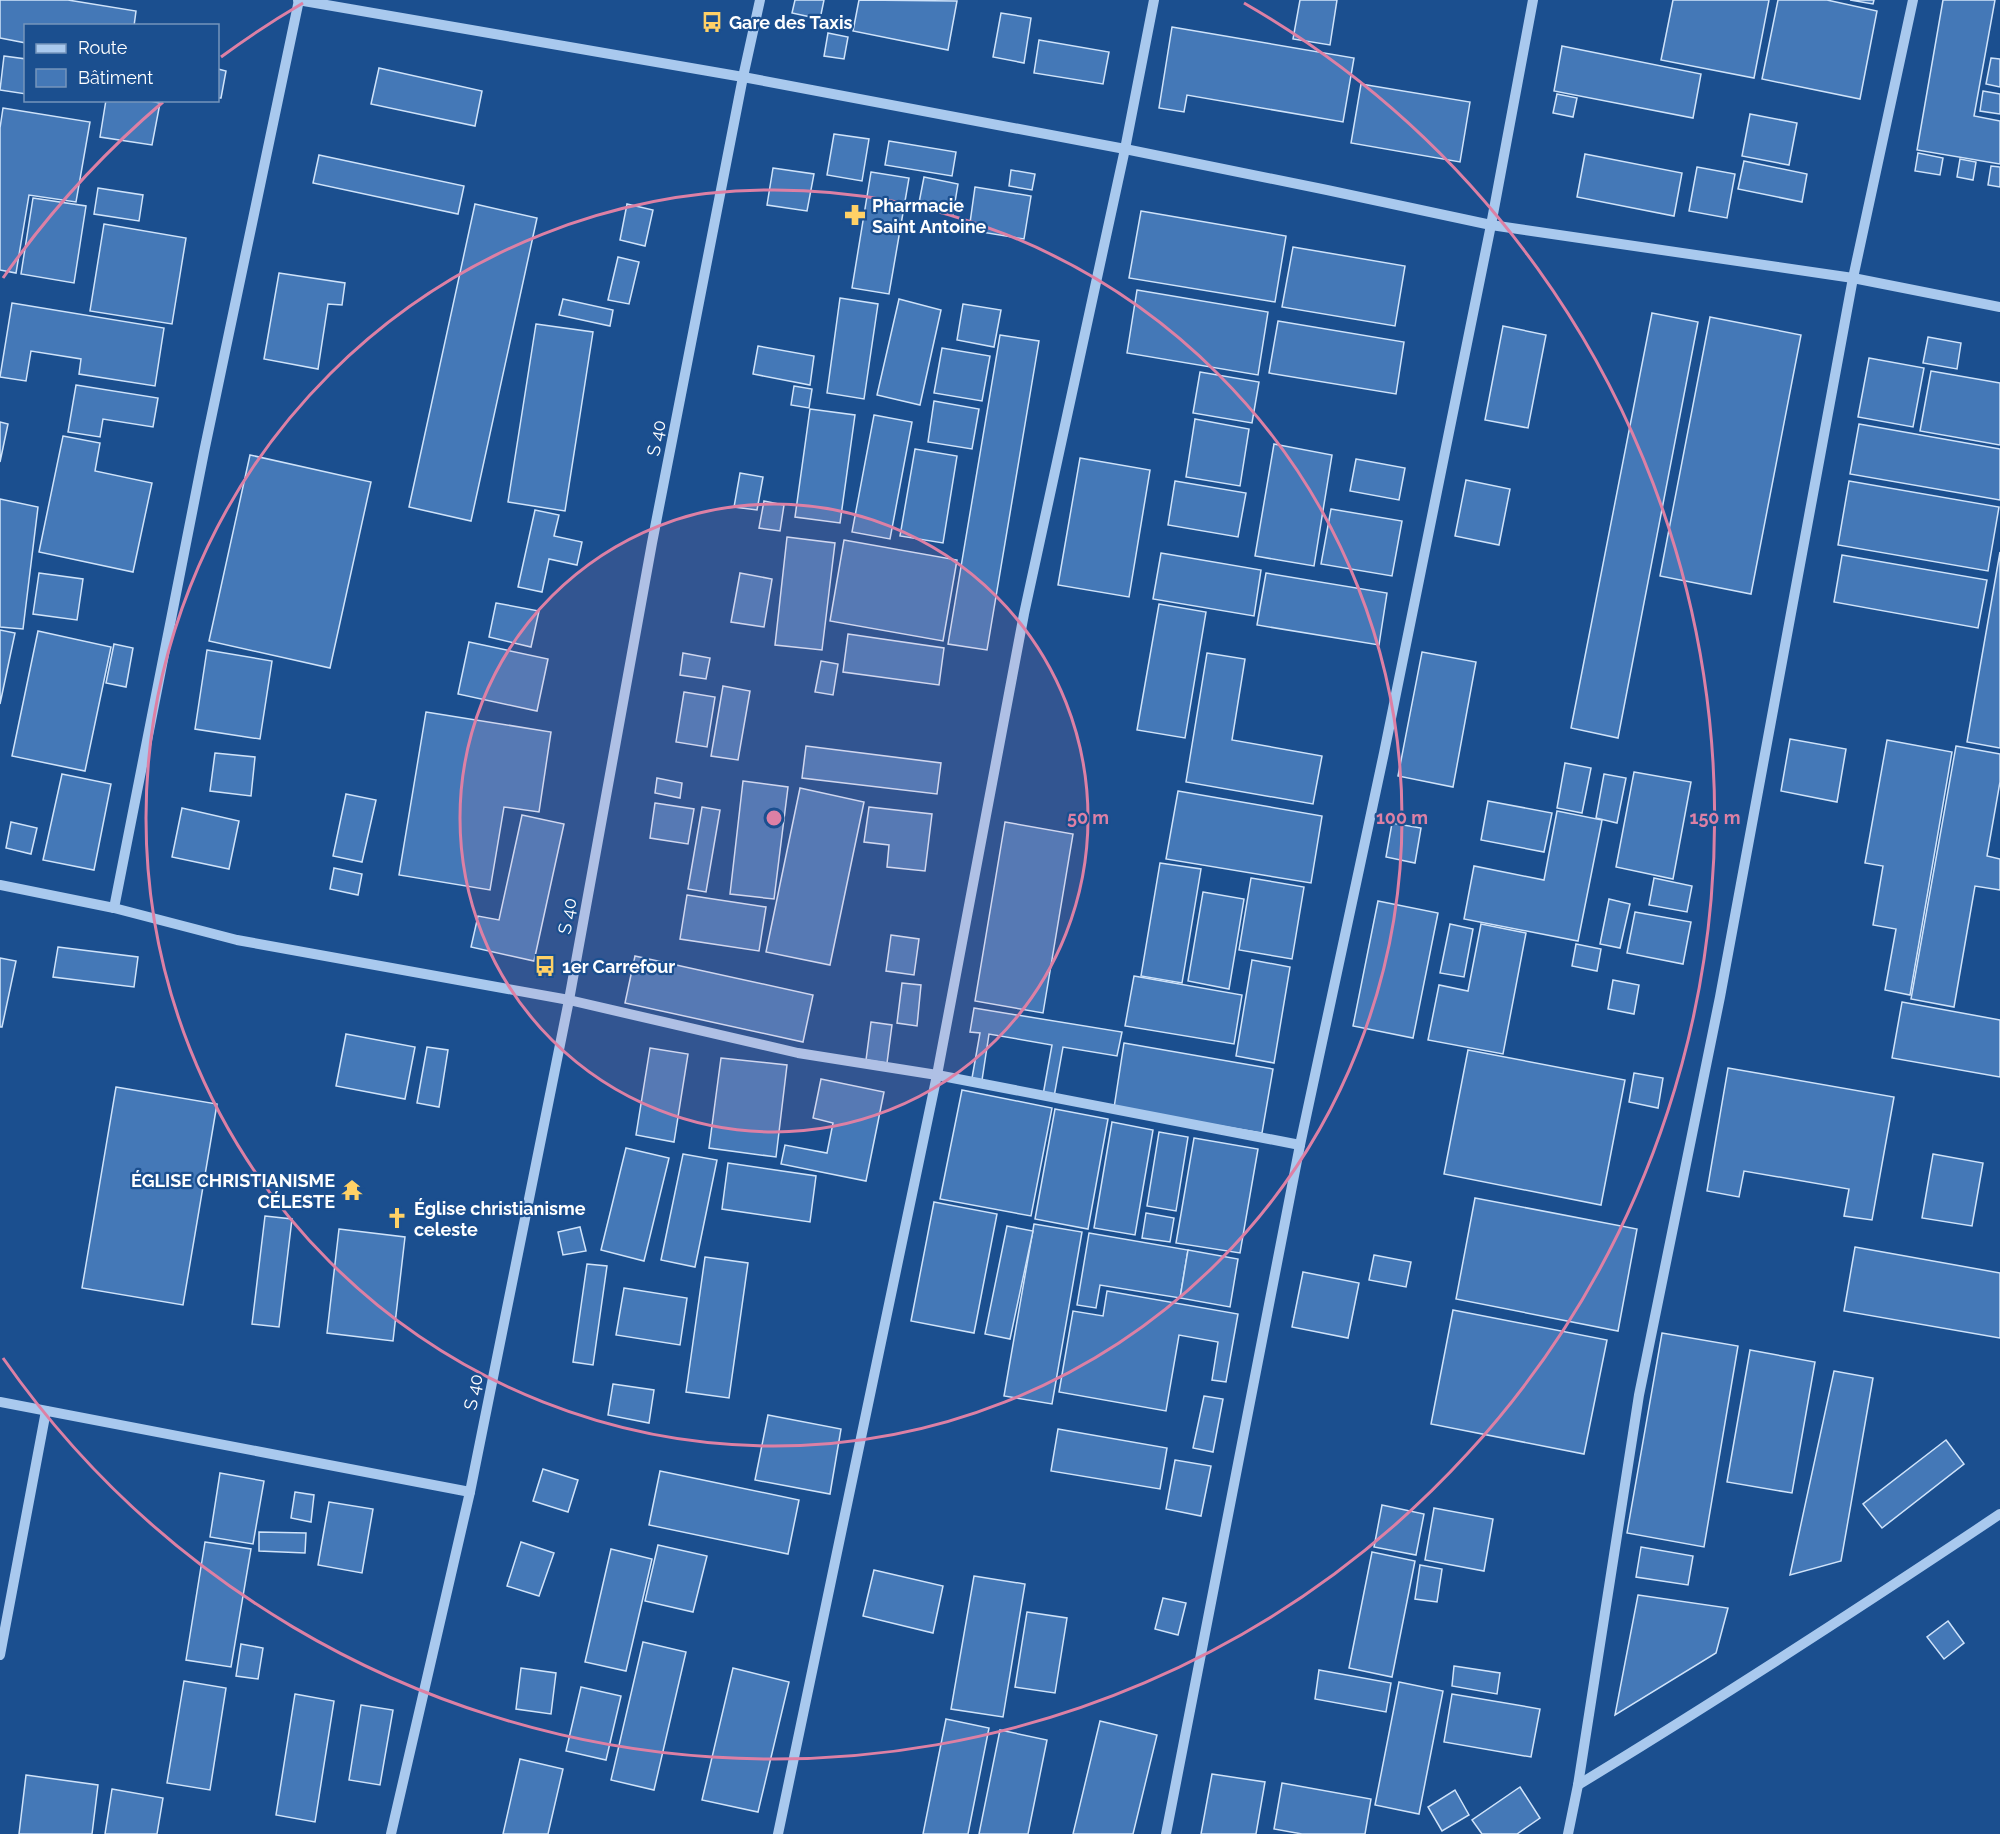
<svg xmlns="http://www.w3.org/2000/svg" width="2000" height="1834" viewBox="0 0 2000 1834" font-family="Raleway,sans-serif">
  <rect width="100%" height="100%" fill="#1b4f8f"/>
  <g fill="#4478b7" stroke="#cfe3fa" stroke-width="1.5">
    <path d="M0 0H68L136 11 134 26H26V43L0 38Z"/>
    <path d="M795 0H824L820 19 792 13Z"/>
    <path d="M859 0 957 1 948 50 853 31Z"/>
    <path d="M1300 0H1337L1330 45 1293 39Z"/>
    <path d="M1673 0H1769L1754 78 1661 60Z"/>
    <path d="M1778 0H1827L1877 11 1860 99 1762 79Z"/>
    <path d="M1850 0H1874L1873 4Z"/>
    <path d="M1943 0H1995L1974 116 2000 121V164L1917 150Z"/>
    <path d="M1001 13 1031 18 1024 63 993 57Z"/>
    <path d="M1172 27 1354 58 1343 122 1187 95 1184 112 1159 108Z"/>
    <path d="M828 33 848 37 844 59 824 56Z"/>
    <path d="M1039 40 1109 52 1103 84 1034 73Z"/>
    <path d="M1562 46 1701 74 1693 118 1554 91Z"/>
    <path d="M4 56 26 59V94L0 90Z"/>
    <path d="M1991 58 2000 59V87L1986 84Z"/>
    <path d="M379 68 482 91 475 126 371 104Z"/>
    <path d="M218 69 226 71 221 98H218Z"/>
    <path d="M1361 84 1470 102 1460 162 1351 143Z"/>
    <path d="M1983 91 2000 94V114L1980 111Z"/>
    <path d="M1557 94 1577 98 1573 117 1553 113Z"/>
    <path d="M106 100H145L160 103 152 145 100 137Z"/>
    <path d="M3 108 90 122 76 202 29 195 16 273 0 270V128Z"/>
    <path d="M1750 114 1797 123 1789 165 1742 156Z"/>
    <path d="M834 134 869 139 862 181 827 175Z"/>
    <path d="M889 141 956 152 952 176 885 165Z"/>
    <path d="M1918 153 1943 158 1940 175 1915 171Z"/>
    <path d="M1585 154 1682 173 1674 216 1577 197Z"/>
    <path d="M319 155 464 186 458 214 313 183Z"/>
    <path d="M1960 159 1976 162 1973 180 1957 177Z"/>
    <path d="M1744 161 1807 174 1802 202 1738 189Z"/>
    <path d="M1991 166 2000 167V187L1988 185Z"/>
    <path d="M1697 167 1735 174 1727 218 1689 211Z"/>
    <path d="M773 168 814 174 807 211 767 205Z"/>
    <path d="M1011 170 1035 174 1032 190 1009 186Z"/>
    <path d="M871 172 909 178 889 294 852 288Z"/>
    <path d="M924 177 958 184 953 214 918 208Z"/>
    <path d="M975 187 1031 196 1024 239 969 230Z"/>
    <path d="M98 188 143 195 139 221 94 214Z"/>
    <path d="M33 198 86 206 74 283 21 274Z"/>
    <path d="M475 204 537 218 471 521 409 507Z"/>
    <path d="M627 204 653 210 645 246 620 240Z"/>
    <path d="M1141 211 1286 236 1275 302 1129 278Z"/>
    <path d="M104 224 186 238 172 324 90 311Z"/>
    <path d="M1293 247 1405 266 1395 326 1282 307Z"/>
    <path d="M618 257 639 262 629 304 608 300Z"/>
    <path d="M279 273 345 283 342 305 328 304 318 369 264 359Z"/>
    <path d="M1137 290 1268 312 1258 375 1127 353Z"/>
    <path d="M840 298 878 304 864 399 827 393Z"/>
    <path d="M563 299 613 310 610 326 559 315Z"/>
    <path d="M899 299 941 310 920 405 877 395Z"/>
    <path d="M12 303 164 328 155 386 79 374 81 359 31 351 26 381 0 377Z"/>
    <path d="M963 304 1001 310 994 347 957 340Z"/>
    <path d="M1652 313 1698 322 1618 738 1571 728Z"/>
    <path d="M1710 317 1801 335 1751 594 1660 576Z"/>
    <path d="M1278 321 1404 342 1396 394 1269 373Z"/>
    <path d="M536 324 593 332 565 511 508 502Z"/>
    <path d="M1503 326 1546 335 1528 428 1485 420Z"/>
    <path d="M1000 335 1039 341 987 650 948 644Z"/>
    <path d="M1928 337 1961 343 1957 369 1923 363Z"/>
    <path d="M758 346 814 356 810 385 753 374Z"/>
    <path d="M942 348 990 356 982 401 934 393Z"/>
    <path d="M1869 358 1924 368 1913 427 1858 417Z"/>
    <path d="M1931 371 2000 383V445L1920 431Z"/>
    <path d="M1200 372 1259 382 1252 423 1193 413Z"/>
    <path d="M76 385 158 398 153 427 103 419 100 437 68 432Z"/>
    <path d="M794 386 812 389 809 408 791 405Z"/>
    <path d="M934 401 979 409 972 449 928 442Z"/>
    <path d="M810 409 855 415 840 523 795 517Z"/>
    <path d="M874 415 912 422 890 539 852 532Z"/>
    <path d="M1195 419 1249 429 1240 486 1186 477Z"/>
    <path d="M0 422 8 424 0 462Z"/>
    <path d="M1859 424 2000 449V500L1850 474Z"/>
    <path d="M63 436 100 443 95 471 152 483 133 572 39 552Z"/>
    <path d="M1274 444 1332 455 1314 566 1255 556Z"/>
    <path d="M915 449 957 456 943 543 900 536Z"/>
    <path d="M250 455 371 482 330 668 209 641Z"/>
    <path d="M1080 458 1150 470 1129 597 1058 585Z"/>
    <path d="M1356 459 1405 468 1399 500 1350 491Z"/>
    <path d="M740 473 763 477 757 510 734 507Z"/>
    <path d="M1466 480 1510 489 1499 545 1455 536Z"/>
    <path d="M1175 481 1246 493 1238 537 1168 525Z"/>
    <path d="M1849 481 1999 507 1988 571 1838 545Z"/>
    <path d="M0 499 38 507 23 629 0 627Z"/>
    <path d="M764 501 784 505 780 531 759 528Z"/>
    <path d="M1331 509 1402 521 1392 576 1321 564Z"/>
    <path d="M535 510 559 515 554 536 582 542 577 565 549 559 542 592 518 587Z"/>
    <path d="M787 537 835 543 822 650 775 645Z"/>
    <path d="M844 540 957 560 943 641 830 621Z"/>
    <path d="M2000 552V748L1967 742Z"/>
    <path d="M1161 553 1261 570 1254 616 1153 599Z"/>
    <path d="M1842 555 1987 580 1978 628 1834 602Z"/>
    <path d="M39 573 83 579 77 620 33 614Z"/>
    <path d="M740 573 772 579 764 627 731 622Z"/>
    <path d="M1266 573 1387 593 1379 645 1257 625Z"/>
    <path d="M496 603 539 611 531 647 489 637Z"/>
    <path d="M1159 604 1206 612 1185 738 1137 730Z"/>
    <path d="M0 630 15 633 0 704Z"/>
    <path d="M38 631 111 647 85 771 12 756Z"/>
    <path d="M848 634 944 648 939 685 843 672Z"/>
    <path d="M469 642 548 659 537 711 458 694Z"/>
    <path d="M114 644 133 648 126 687 106 683Z"/>
    <path d="M207 650 272 661 260 739 195 729Z"/>
    <path d="M1422 652 1476 662 1453 787 1398 776Z"/>
    <path d="M683 653 710 658 706 679 680 675Z"/>
    <path d="M1207 653 1245 659 1232 740 1322 756 1313 804 1186 782Z"/>
    <path d="M821 661 838 664 833 695 815 692Z"/>
    <path d="M723 686 750 691 738 760 711 756Z"/>
    <path d="M684 692 715 697 707 747 676 742Z"/>
    <path d="M426 712 551 732 539 812 504 807 490 890 399 875Z"/>
    <path d="M1790 739 1846 749 1837 802 1781 791Z"/>
    <path d="M1887 740 1952 752 1910 995 1885 990 1896 929 1873 925 1883 866 1865 863Z"/>
    <path d="M806 746 941 763 937 794 802 778Z"/>
    <path d="M1956 746 2000 754V782L1987 856 2000 859V890L1975 886 1954 1007 1911 999Z"/>
    <path d="M215 753 255 757 251 796 210 791Z"/>
    <path d="M1565 763 1591 768 1582 813 1557 808Z"/>
    <path d="M1634 772 1691 782 1673 879 1616 867Z"/>
    <path d="M62 774 111 784 94 870 43 860Z"/>
    <path d="M1604 774 1626 778 1617 823 1596 818Z"/>
    <path d="M657 778 682 783 680 798 655 793Z"/>
    <path d="M743 781 788 787 774 899 730 894Z"/>
    <path d="M800 788 864 802 830 965 766 952Z"/>
    <path d="M1178 791 1322 816 1311 883 1166 859Z"/>
    <path d="M346 794 376 800 362 862 333 856Z"/>
    <path d="M1488 801 1552 813 1544 852 1481 840Z"/>
    <path d="M655 803 694 809 688 844 650 838Z"/>
    <path d="M702 807 720 810 706 892 688 889Z"/>
    <path d="M869 807 932 814 925 871 887 867 889 845 864 842Z"/>
    <path d="M182 808 239 821 229 869 172 857Z"/>
    <path d="M1557 811 1602 820 1578 941 1464 919 1474 866 1544 880Z"/>
    <path d="M522 815 564 824 534 961 471 947 478 916 499 920Z"/>
    <path d="M11 822 37 828 31 854 6 848Z"/>
    <path d="M1005 822 1073 834 1043 1013 975 1001Z"/>
    <path d="M1392 823 1421 828 1415 863 1386 857Z"/>
    <path d="M1160 863 1201 869 1182 983 1141 976Z"/>
    <path d="M334 868 362 874 358 895 330 889Z"/>
    <path d="M1251 878 1304 887 1292 959 1239 950Z"/>
    <path d="M1654 878 1692 886 1687 912 1649 905Z"/>
    <path d="M1203 892 1244 899 1229 989 1188 981Z"/>
    <path d="M687 895 766 907 759 951 680 939Z"/>
    <path d="M1609 899 1630 904 1620 948 1600 944Z"/>
    <path d="M1378 901 1438 913 1413 1038 1353 1026Z"/>
    <path d="M1635 912 1691 922 1683 964 1627 953Z"/>
    <path d="M1450 924 1473 929 1464 977 1440 973Z"/>
    <path d="M1481 924 1526 933 1503 1054 1428 1040 1439 985 1468 991Z"/>
    <path d="M891 935 919 939 914 975 886 971Z"/>
    <path d="M1576 944 1601 949 1597 971 1572 966Z"/>
    <path d="M58 947 138 957 134 987 53 977Z"/>
    <path d="M635 956 813 995 803 1042 625 1003Z"/>
    <path d="M0 958 16 961 2 1027H0Z"/>
    <path d="M1252 960 1290 967 1274 1063 1236 1056Z"/>
    <path d="M1134 976 1242 995 1234 1044 1125 1026Z"/>
    <path d="M1613 980 1639 985 1634 1014 1608 1009Z"/>
    <path d="M902 983 921 985 917 1026 897 1023Z"/>
    <path d="M1902 1002 2000 1020V1077L1892 1058Z"/>
    <path d="M974 1008 1122 1032 1117 1056 1063 1047 1054 1097 1043 1095 1052 1045 989 1034 982 1080 972 1078 980 1033 970 1032Z"/>
    <path d="M871 1022 892 1025 887 1063 866 1060Z"/>
    <path d="M346 1034 415 1047 405 1099 336 1086Z"/>
    <path d="M1124 1043 1273 1069 1262 1133 1114 1108Z"/>
    <path d="M427 1047 448 1050 439 1107 417 1103Z"/>
    <path d="M650 1048 688 1054 674 1142 636 1135Z"/>
    <path d="M1468 1050 1625 1080 1601 1205 1444 1174Z"/>
    <path d="M721 1058 787 1065 776 1157 709 1148Z"/>
    <path d="M1728 1068 1894 1097 1872 1220 1844 1216 1849 1189 1744 1171 1739 1197 1707 1191Z"/>
    <path d="M1634 1073 1663 1078 1658 1108 1629 1102Z"/>
    <path d="M821 1079 884 1092 866 1181 781 1164 785 1145 827 1153 833 1123 813 1118Z"/>
    <path d="M116 1087 217 1104 183 1305 82 1288Z"/>
    <path d="M962 1090 1052 1108 1031 1216 940 1199Z"/>
    <path d="M1055 1109 1108 1119 1088 1229 1035 1219Z"/>
    <path d="M1112 1122 1153 1130 1135 1235 1094 1228Z"/>
    <path d="M1159 1132 1188 1137 1176 1211 1147 1206Z"/>
    <path d="M1194 1138 1258 1149 1240 1253 1176 1243Z"/>
    <path d="M626 1148 669 1158 644 1261 601 1250Z"/>
    <path d="M683 1154 717 1160 695 1267 661 1260Z"/>
    <path d="M1933 1154 1983 1163 1972 1226 1922 1218Z"/>
    <path d="M728 1163 816 1176 810 1222 722 1209Z"/>
    <path d="M1475 1198 1637 1229 1618 1331 1456 1299Z"/>
    <path d="M934 1202 997 1214 974 1333 911 1321Z"/>
    <path d="M1146 1213 1174 1218 1170 1242 1142 1238Z"/>
    <path d="M265 1216 292 1219 279 1327 252 1324Z"/>
    <path d="M1034 1224 1082 1232 1052 1404 1004 1396Z"/>
    <path d="M1007 1226 1033 1231 1010 1339 985 1334Z"/>
    <path d="M580 1227 586 1251 563 1255 558 1232Z"/>
    <path d="M339 1229 405 1237 393 1341 327 1333Z"/>
    <path d="M1089 1233 1188 1250 1180 1298 1100 1285 1096 1308 1077 1305Z"/>
    <path d="M1855 1247 2000 1273V1338L1844 1311Z"/>
    <path d="M1188 1250 1238 1259 1230 1307 1180 1298Z"/>
    <path d="M1374 1255 1411 1262 1406 1287 1369 1280Z"/>
    <path d="M705 1257 748 1263 729 1398 686 1392Z"/>
    <path d="M587 1264 607 1266 593 1365 573 1362Z"/>
    <path d="M1303 1272 1359 1283 1348 1338 1292 1327Z"/>
    <path d="M624 1288 687 1298 680 1345 616 1335Z"/>
    <path d="M1107 1291 1238 1314 1226 1382 1212 1380 1218 1342 1179 1335 1166 1411 1059 1392 1073 1311 1103 1316Z"/>
    <path d="M1453 1310 1607 1340 1584 1454 1431 1424Z"/>
    <path d="M1662 1333 1738 1346 1704 1547 1627 1533Z"/>
    <path d="M1750 1350 1815 1362 1792 1493 1727 1482Z"/>
    <path d="M1834 1371 1873 1378 1841 1561 1790 1575Z"/>
    <path d="M613 1384 654 1390 649 1423 608 1415Z"/>
    <path d="M1204 1396 1223 1399 1213 1452 1193 1448Z"/>
    <path d="M768 1415 841 1429 830 1494 755 1480Z"/>
    <path d="M1058 1429 1167 1448 1160 1489 1051 1471Z"/>
    <path d="M1946 1440 1964 1464 1882 1528 1863 1504Z"/>
    <path d="M1175 1460 1211 1466 1201 1516 1166 1509Z"/>
    <path d="M543 1469 578 1480 568 1512 533 1501Z"/>
    <path d="M660 1471 799 1500 788 1554 649 1525Z"/>
    <path d="M220 1473 264 1481 253 1544 210 1537Z"/>
    <path d="M295 1492 314 1495 311 1522 291 1518Z"/>
    <path d="M329 1502 373 1509 362 1573 318 1565Z"/>
    <path d="M1382 1505 1424 1514 1416 1555 1374 1547Z"/>
    <path d="M1434 1508 1493 1519 1484 1571 1425 1560Z"/>
    <path d="M259 1532 306 1533 305 1553 259 1551Z"/>
    <path d="M205 1542 251 1549 231 1667 186 1660Z"/>
    <path d="M521 1542 554 1553 539 1596 507 1586Z"/>
    <path d="M658 1545 707 1556 693 1612 645 1601Z"/>
    <path d="M1641 1547 1693 1556 1688 1585 1636 1577Z"/>
    <path d="M611 1549 652 1559 626 1671 585 1662Z"/>
    <path d="M1372 1552 1415 1561 1392 1677 1349 1668Z"/>
    <path d="M1420 1565 1442 1569 1437 1602 1415 1599Z"/>
    <path d="M874 1570 943 1586 933 1633 863 1616Z"/>
    <path d="M974 1576 1025 1584 1003 1717 951 1709Z"/>
    <path d="M1638 1595 1728 1608 1716 1653 1615 1715Z"/>
    <path d="M1163 1598 1186 1603 1178 1635 1155 1629Z"/>
    <path d="M1027 1612 1067 1618 1055 1693 1015 1687Z"/>
    <path d="M1948 1621 1964 1643 1944 1659 1927 1637Z"/>
    <path d="M643 1642 686 1652 654 1790 611 1780Z"/>
    <path d="M241 1644 263 1648 258 1679 236 1676Z"/>
    <path d="M1454 1666 1500 1673 1497 1694 1452 1686Z"/>
    <path d="M521 1668 556 1673 551 1714 516 1709Z"/>
    <path d="M733 1668 789 1682 758 1812 702 1800Z"/>
    <path d="M1319 1670 1391 1683 1386 1712 1315 1699Z"/>
    <path d="M184 1681 226 1688 210 1790 167 1783Z"/>
    <path d="M1399 1682 1443 1691 1419 1814 1375 1805Z"/>
    <path d="M581 1687 621 1696 606 1760 566 1751Z"/>
    <path d="M295 1694 334 1701 315 1822 276 1815Z"/>
    <path d="M1452 1694 1540 1709 1531 1757 1444 1742Z"/>
    <path d="M361 1705 393 1710 380 1785 349 1780Z"/>
    <path d="M946 1719 989 1728 968 1834H923Z"/>
    <path d="M1100 1721 1157 1735 1133 1834H1073Z"/>
    <path d="M1000 1730 1047 1740 1028 1834H979Z"/>
    <path d="M520 1759 563 1769 548 1834H503Z"/>
    <path d="M1212 1774 1265 1782 1256 1834H1201Z"/>
    <path d="M26 1775 98 1785 92 1834H19Z"/>
    <path d="M1282 1783 1371 1799 1365 1834H1302L1274 1829Z"/>
    <path d="M1520 1787 1540 1818 1517 1834H1482L1472 1820Z"/>
    <path d="M112 1789 163 1798 157 1834H105Z"/>
    <path d="M1455 1790 1469 1815 1442 1831 1428 1807Z"/>
  </g>
  <g fill="none" stroke-linecap="round" stroke-linejoin="round">
    <g stroke="#a9c9ee" stroke-width="10">
      <path d="M298 0 743 77 1125 149 1327 190 1491 225 1853 278 2000 307"/>
      <path d="M0 885 114 908 237 940 569 1000 798 1053 937 1075 1300 1145"/>
      <path d="M114 908 204 452 299 0"/>
      <path d="M0 1402 470 1492"/>
      <path d="M0 1655 46 1411"/>
      <path d="M1578 1785C1721 1698 1861 1607 2000 1514"/>
      <path d="M391 1834 470 1492 569 1000 652 543 743 77 760 0"/>
      <path d="M778 1834 937 1075 1024 614 1125 149 1154 0"/>
      <path d="M1166 1834 1300 1145 1384 753 1491 225 1533 0"/>
      <path d="M1568 1834 1578 1785 1639 1395 1720 997 1853 278 1913 0"/>
    </g>
  </g>
  <circle cx="774" cy="818" r="314" fill="#dd80a5" fill-opacity=".12"/>
  <g fill="none" stroke="#dd80a5" stroke-width="3">
    <circle cx="774" cy="818" r="314"/>
    <circle cx="774" cy="818" r="628"/>
    <path d="M3 278A941 941 0 0 1 163 102M221 57A941 941 0 0 1 303 3M1244 3A941 941 0 1 1 3 1358"/>
  </g>
  <defs>
    <symbol id="bus-bare" viewBox="-9 -9 18 18"><path d="M-5-6H5V4H4V6H2V4H-2V6H-4V4H-5ZM-3.5-4V0h7V-4ZM-3.5 1.2v1.5H-2V1.2ZM2 1.2v1.5H3.5V1.2Z" fill="#ffd166" stroke="#1b4f8f" stroke-width="2.5" paint-order="stroke"/></symbol>
    <symbol id="pharmacy-bare" viewBox="-9 -9 18 18"><path d="M-2-6h4v4h4v4h-4v4h-4v-4h-4v-4h4Z" fill="#ffd166" stroke="#1b4f8f" stroke-width="2.5" paint-order="stroke"/></symbol>
    <symbol id="temple-bare" viewBox="-9 -9 18 18"><path d="M0-6L5-2H3V0L6.5 2.5H4V6H1.5V3h-3V6H-4V2.5H-6.5L-3 0V-2H-5Z" fill="#ffd166" stroke="#1b4f8f" stroke-width="2.5" paint-order="stroke"/></symbol>
    <symbol id="church-bare" viewBox="-9 -9 18 18"><path d="M-1.2-6h2.4v3.5h3.3v2.4h-3.3V6h-2.4V-.1h-3.3v-2.4h3.3Z" fill="#ffd166" stroke="#1b4f8f" stroke-width="2.5" paint-order="stroke"/></symbol>
  </defs>
  <g fill-rule="evenodd">
    <use href="#bus-bare" x="697" y="7" width="30" height="30"/>
    <use href="#pharmacy-bare" x="840" y="200" width="30" height="30"/>
    <use href="#bus-bare" x="530" y="951" width="30" height="30"/>
    <use href="#temple-bare" x="337" y="1175" width="30" height="30"/>
    <use href="#church-bare" x="382" y="1203" width="30" height="30"/>
  </g>
  <g text-anchor="middle" dominant-baseline="central" stroke-width="4.5" stroke-linejoin="round" paint-order="stroke">
    <g font-size="18" font-weight="bold" fill="#fff" stroke="#1b4f8f" text-anchor="start">
      <text x="729" y="22">Gare des Taxis</text>
      <text x="872" y="205">Pharmacie<tspan x="872" dy="21">Saint Antoine</tspan></text>
      <text x="562" y="966">1er Carrefour</text>
      <text x="335" y="1180" text-anchor="end">ÉGLISE CHRISTIANISME<tspan x="335" dy="21">CÉLESTE</tspan></text>
      <text x="414" y="1208">Église christianisme<tspan x="414" dy="21">celeste</tspan></text>
    </g>
    <g font-size="18" fill="#fff" stroke="#1b4f8f">
      <text transform="translate(656 438) rotate(-79)">S 40</text>
      <text transform="translate(567 916) rotate(-80)">S 40</text>
      <text transform="translate(473 1392) rotate(-79)">S 40</text>
    </g>
  </g>
  <circle cx="774" cy="818" r="9" fill="#dd80a5" stroke="#1b4f8f" stroke-width="3"/>
  <g font-size="18" text-anchor="middle" font-weight="bold" fill="#dd80a5" stroke="#1b4f8f" stroke-width="4.5" stroke-linejoin="round" paint-order="stroke">
    <text x="1088" y="824">50 m</text>
    <text x="1402" y="824">100 m</text>
    <text x="1715" y="824">150 m</text>
  </g>
  <rect x="24" y="24" width="195" height="78" fill="#1b4f8f" stroke="#7695bc" stroke-width="1.5"/>
  <rect x="36" y="44" width="30" height="9" fill="#a9c9ee" stroke="#7695bc" stroke-width="1.5"/>
  <text x="78" y="54" font-size="18" fill="#ffffff">Route</text>
  <rect x="36" y="69" width="30" height="18" fill="#4478b7" stroke="#7695bc" stroke-width="1.5"/>
  <text x="78" y="84" font-size="18" fill="#ffffff">Bâtiment</text>
</svg>
